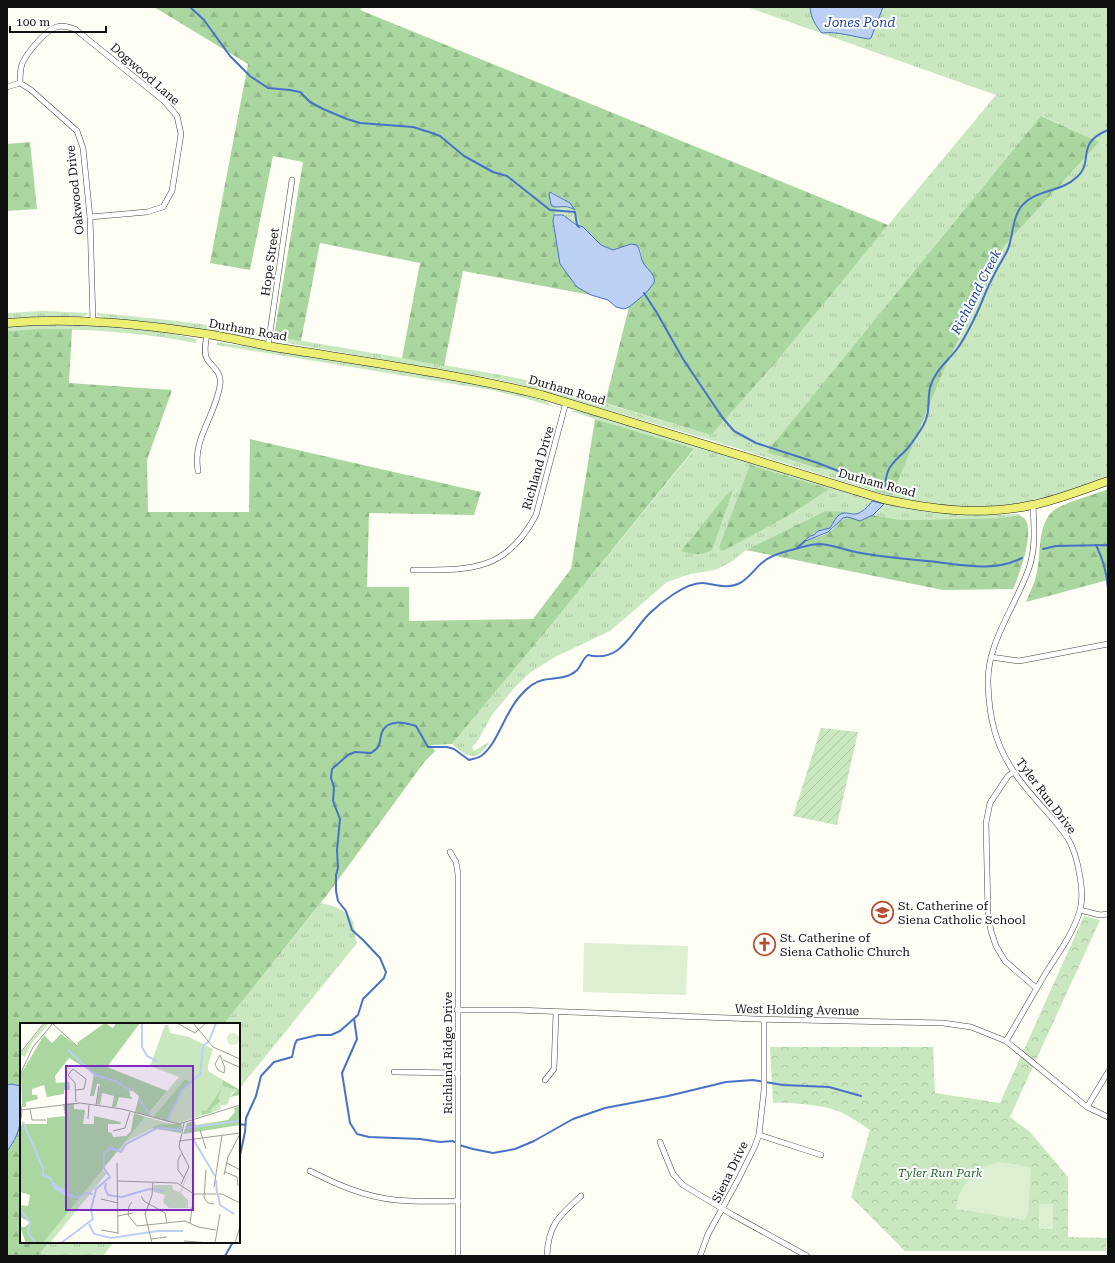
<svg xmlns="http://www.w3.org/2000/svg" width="1115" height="1263" viewBox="0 0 1115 1263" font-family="'Roboto Serif',serif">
  <defs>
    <pattern id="grass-tufts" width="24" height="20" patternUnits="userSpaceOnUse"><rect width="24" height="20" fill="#c9e8bf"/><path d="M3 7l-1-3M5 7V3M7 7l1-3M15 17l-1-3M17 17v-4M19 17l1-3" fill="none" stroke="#acc6a3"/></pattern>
    <pattern id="forest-firs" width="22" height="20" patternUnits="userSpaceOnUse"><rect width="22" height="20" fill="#aad7a0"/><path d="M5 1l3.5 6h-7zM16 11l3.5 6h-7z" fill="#91b889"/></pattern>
    <pattern id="park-crowns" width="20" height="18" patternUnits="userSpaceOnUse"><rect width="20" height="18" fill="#c9e8bf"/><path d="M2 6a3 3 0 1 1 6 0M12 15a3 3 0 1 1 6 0" fill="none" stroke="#acc6a3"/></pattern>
    <pattern id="garden-furrows" width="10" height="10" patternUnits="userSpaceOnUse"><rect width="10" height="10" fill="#c9e8bf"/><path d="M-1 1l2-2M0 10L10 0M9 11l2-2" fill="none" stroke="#acc6a3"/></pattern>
  </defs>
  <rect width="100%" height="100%" fill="#fefef5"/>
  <g fill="url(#grass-tufts)" fill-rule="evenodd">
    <path d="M747 7H1108V478C1062 493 1014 510 965 507 940 506 916 502 892 496L943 372 1004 245 1098 142 1042 116 817 468 873 476 878 482 874 491 707 439 526 386 490 378 275 341 274 336 507 376 526 380 711 435 888 225 996 95Z"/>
    <path d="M561 206 570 208 575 210 580 226C569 222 567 215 555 215V207Z"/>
    <path d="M43 311 89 313 86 315 80 317 7 319V313Z"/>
    <path d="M97 313C154 318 211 324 268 335L264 339 210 330 105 318 97 315Z"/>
    <path d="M86 324 158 331 197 339 196 343C133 331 71 327 7 331V326Z"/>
    <path d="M217 342 362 364 490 386 532 395 542 399 554 407 521 397 491 390 217 345Z"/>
    <path d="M580 410 899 506C939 515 978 516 1018 514L1020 515 1000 518 900 520 873 515 884 504 872 501 871 503 858 514 825 511 746 550 731 562 715 570 690 574 667 582 610 631 555 657 531 672 515 687 492 715 477 742 472 747 474 751 489 742C478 764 465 756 452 744L556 619 694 450 570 411ZM828 489 815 499 725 550 719 547 722 541Z"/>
    <path d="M321 903C331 905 349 910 353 922 356 929 354 936 357 943L239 1089V1024H224Z"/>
    <path d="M49 1242H114L103 1256H38Z"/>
  </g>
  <g fill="url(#forest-firs)">
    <path d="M154 7H362L360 10 888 225 775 363 711 435 605 403 629 307 645 294 654 277 643 263 640 249 631 244 613 250 601 245 580 226 575 210 570 203 552 192H550L551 205 555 207V215L553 216V221L560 264 577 287 591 295 463 271 444 366 402 358 420 263 320 243 301 341 274 336 303 162 273 156 250 270 210 263 248 64Z"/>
    <path d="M1041 116 1099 142 1004 246 943 372 892 496 874 491 878 482 873 476 817 468 767 452Z"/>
    <path d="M30 142 37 209 7 211V144Z"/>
    <path d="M41 329H72L69 383 172 390 147 460 148 512H249L250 439 481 492 474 515 369 513 367 587H409V621L533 619 571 569 595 419 694 449 556 619 452 744 431 745 435 751 425 761 327 895 224 1024H21V1242H49L38 1256H7V331Z"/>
    <path d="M750 465 829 489C796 513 760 531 725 550L721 551 719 547Z"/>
    <path d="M1108 489V580L1026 602C1029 594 1034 585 1036 576 1042 557 1036 526 1053 511 1064 502 1094 495 1108 489Z"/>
    <path d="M733 490 712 550C702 556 691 554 681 551L727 494Z"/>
    <path d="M825 511 847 512C836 515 836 519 830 528L818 531 814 535 810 536 804 541 824 535 833 529 839 521 848 517 864 519 873 515 900 520 1000 518 1020 515C1022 517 1024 518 1025 519 1035 532 1019 576 1013 589L943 590 746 550Z"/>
  </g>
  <path fill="url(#park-crowns)" d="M1084 916 1100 920 1010 1117 1030 1132 1068 1177V1237L1107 1238 1106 1251H905L851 1197 870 1130C859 1123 846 1113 832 1109 817 1105 788 1102 773 1103L770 1047H933L935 1093 1000 1103Z"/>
  <path fill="url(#garden-furrows)" d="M821 728 858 732 837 825 793 816Z"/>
  <g fill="#dcefd1">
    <path d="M584 943 688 946 686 995 583 992Z"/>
    <path d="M999 1162 1016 1164 1031 1168 1028 1214 1024 1220 957 1209C955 1192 970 1176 984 1167 988 1165 994 1164 999 1162Z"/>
    <rect x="1039" y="1204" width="14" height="25"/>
  </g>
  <g fill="#bcd0f3" stroke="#4872c5">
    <path d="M810 7H883L871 38 869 39C854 37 837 31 822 33 815 25 811 18 810 7Z"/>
    <path d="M550 192 570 203 575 210C566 205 564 207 555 207L551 205 549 194Z"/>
    <path d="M554 215H563L575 224 583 227 601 245 613 250 631 244 637 245C641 251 640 258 644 264 648 270 656 275 654 283L645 294 629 307 624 309 616 307 608 300 591 295 577 287 560 264 553 221Z"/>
    <path d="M872 501 884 504 873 515 864 519 860 521 848 517 843 518 828 532 803 542 810 536 814 535 818 531 830 528C833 524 835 518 839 515 845 511 848 514 854 514 860 515 870 505 872 501Z"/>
    <path d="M12 1084 20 1086 21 1087C21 1114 24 1129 7 1151V1085Z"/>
  </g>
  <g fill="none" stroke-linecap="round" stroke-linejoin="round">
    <g stroke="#4872c5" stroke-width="2">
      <path d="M190 7 204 20 230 56 250 76 268 88 290 90 300 92 310 102 323 109 347 119 360 123 413 127 432 133 440 136 464 156 493 172 507 176 550 210 575 212 577 225 579 227"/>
      <path d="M644 293 657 313 683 359 722 417 734 431 756 443 818 463 884 489C885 483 886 477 888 471 891 463 899 457 905 451 912 444 918 434 923 426 931 412 927 402 930 388 934 371 948 361 957 349 963 341 967 333 971 325 980 309 985 291 994 275 998 266 1004 258 1008 249 1013 236 1012 220 1020 208 1035 188 1059 194 1077 177 1095 161 1074 144 1108 130"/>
      <path d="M1096 545C1103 559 1107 573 1108 589"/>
      <path d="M797 548 805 541"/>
      <path d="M1043 549 1056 546 1108 545"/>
      <path d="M354 1019 357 1039 342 1073 350 1123 357 1134 369 1137 420 1139 440 1142 453 1141 459 1145 473 1149 493 1153 515 1149 534 1141 573 1119 605 1108 668 1096 726 1082 753 1080 783 1085 829 1087 861 1096"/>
      <path d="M239 1124 245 1125"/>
      <path d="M239 1160 245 1132 246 1118 256 1096 261 1076 274 1062 292 1057C294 1051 293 1046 297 1040L318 1035H331L340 1031 358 1015 363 999 384 978 386 972 380 958 363 940 352 930 346 911 338 901 336 891V875L338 868 337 850 340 819 333 801 334 787 331 778 332 769 348 755 355 752 371 753C383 745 378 743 382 732 388 718 405 723 416 726L428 747H447L454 749 469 760C473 759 478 758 481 756 498 744 505 711 521 695 527 688 534 682 543 680 553 678 567 679 576 671 581 667 582 659 588 655 621 663 630 633 649 614 660 603 686 582 703 583 714 584 727 589 738 584 749 579 754 569 763 562 771 555 781 553 791 550 799 548 811 544 820 544 834 545 848 551 861 553 883 557 905 559 927 561 959 564 993 573 1022 558"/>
      <path d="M225 1256 233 1242"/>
    </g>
    <defs>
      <g id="street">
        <path d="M20 83C20 76 20 70 22 64 26 54 46 30 56 27 63 25 69 27 75 29L164 101 177 116 181 134 172 191 163 207 147 212 90 217"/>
        <path d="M20 83 31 90 77 131 83 148 90 217 93 322"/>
        <path d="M7 87 20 83"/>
        <path d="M268 346 292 180"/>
        <path d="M198 471C192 439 216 415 220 385 222 372 213 368 207 359 203 352 206 341 207 334"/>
        <path d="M413 570C470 570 506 572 536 515L566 402"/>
        <path d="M991 657 1019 661 1108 644"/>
        <path d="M1014 772 1008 776 990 803 986 823 988 914 991 931 996 946 1005 961 1036 988"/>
        <path d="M450 852 456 862 458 874V1256"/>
        <path d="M1080 910 1100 915 1108 914"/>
        <path d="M457 1010H516L756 1019 943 1023 971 1027 1006 1041 1087 1107 1108 1117"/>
        <path d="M1006 1041C1020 1018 1033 994 1047 971 1059 952 1074 932 1080 910 1083 899 1082 888 1080 877 1078 864 1074 848 1067 837 1051 814 1029 795 1014 772 995 744 989 717 988 683 987 642 1016 606 1029 568 1036 547 1034 527 1033 505"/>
        <path d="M394 1072 458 1073"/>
        <path d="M545 1080 554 1069 556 1012"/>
        <path d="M1087 1107 1108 1072"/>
        <path d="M759 1135 821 1155"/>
        <path d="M660 1142 673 1174 683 1185 731 1214 807 1256"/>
        <path d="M310 1171C338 1185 365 1197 396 1200 416 1202 437 1201 458 1201"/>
        <path d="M547 1256C548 1225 559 1216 581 1196"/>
        <path d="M700 1256 708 1234 738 1180 754 1148 759 1135 764 1090V1019"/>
      </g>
      <path id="primary" d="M7 323C74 317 140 324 206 334 227 337 248 342 268 346 360 361 452 373 542 395L883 499C932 510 982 516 1032 505 1057 500 1084 489 1108 481"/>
    </defs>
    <use href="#street" stroke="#434343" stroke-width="6"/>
    <use href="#primary" stroke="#212121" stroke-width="9"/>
    <use href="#street" stroke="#fff" stroke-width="5"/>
    <use href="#primary" stroke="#ecef74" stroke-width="8"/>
  </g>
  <defs>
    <symbol id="school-ring" viewBox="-11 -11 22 22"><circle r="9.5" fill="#fff" stroke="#b84f31" stroke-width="1.5"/><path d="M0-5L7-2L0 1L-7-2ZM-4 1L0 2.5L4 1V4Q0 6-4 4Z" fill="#b84f31"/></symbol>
    <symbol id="church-ring" viewBox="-11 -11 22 22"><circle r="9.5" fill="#fff" stroke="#b84f31" stroke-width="1.5"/><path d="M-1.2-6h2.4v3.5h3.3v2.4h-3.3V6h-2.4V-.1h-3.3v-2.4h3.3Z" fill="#b84f31"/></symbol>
  </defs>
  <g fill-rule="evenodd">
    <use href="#school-ring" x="870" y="900" width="25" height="25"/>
    <use href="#church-ring" x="752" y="932" width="25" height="25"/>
  </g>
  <g text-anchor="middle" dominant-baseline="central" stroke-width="4" stroke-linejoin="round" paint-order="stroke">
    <g font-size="12" fill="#101010" stroke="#fff">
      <text transform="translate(145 74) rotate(41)">Dogwood Lane</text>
      <text transform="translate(75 190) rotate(-96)">Oakwood Drive</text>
      <text transform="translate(270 262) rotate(-82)">Hope Street</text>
      <text transform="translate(248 330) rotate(10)">Durham Road</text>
      <text transform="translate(567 390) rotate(16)">Durham Road</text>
      <text transform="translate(538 468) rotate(-74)">Richland Drive</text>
      <text transform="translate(877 483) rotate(15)">Durham Road</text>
      <text transform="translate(1046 796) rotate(53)">Tyler Run Drive</text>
      <text transform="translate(797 1010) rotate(1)">West Holding Avenue</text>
      <text transform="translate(448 1053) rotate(-90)">Richland Ridge Drive</text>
      <text transform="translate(730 1172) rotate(-64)">Siena Drive</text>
    </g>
    <g font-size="12" fill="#101010" stroke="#fff" text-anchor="start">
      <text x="898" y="906">St. Catherine of<tspan x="898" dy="14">Siena Catholic School</tspan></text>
      <text x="780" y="938">St. Catherine of<tspan x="780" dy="14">Siena Catholic Church</tspan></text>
    </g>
    <g font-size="12" font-style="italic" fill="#246528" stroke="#fff">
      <text x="940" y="1173">Tyler Run Park</text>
    </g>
    <g font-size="13" font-style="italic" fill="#21459b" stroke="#fff">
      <text x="860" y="22">Jones Pond</text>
      <text transform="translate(976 292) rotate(-63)">Richland Creek</text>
    </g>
  </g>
  <g transform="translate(20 1023)">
    <rect width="220" height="220" fill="#fefef5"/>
    <path d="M25 0H29L12 20 0 43 4 34 0 31ZM145 2H148L150 10 169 14 193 26 188 42V48L203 57 202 63 217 67 212 70 207 82H200L201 86 159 100 148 99 160 71 171 59 165 56 133 94 127 92 159 54 130 43ZM111 90 148 100 162 101H140L106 119 99 129 97 128 125 94ZM82 146 87 150 30 220H23Z" fill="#c9e8bf"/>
    <path d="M85 0 93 5 96 0H120L87 44 147 68 127 92 115 89 119 73 109 65 110 73 113 76 99 74 96 84H92L94 73 82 70 80 82 77 81 80 61H77L74 73H70L74 50 49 35 35 53 36 60 49 59 50 67H44V71L27 74 24 62 12 66V72H17L18 76 6 79V84H2L1 51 24 12 32 20 41 11 57 23 58 19ZM165 56 171 59 160 71 148 99 133 94ZM203 57 220 67V72L210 74 217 67 202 63ZM202 65 198 75 200 78 190 87 193 89 182 92 181 88 187 87ZM54 80V86L65 87 63 101H74V93L101 99 100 101H88V109L92 110 93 114 106 113 111 108 114 90 125 94 23 220H6L0 204H5L10 199 0 194V182L8 183 10 172 0 169V104L2 101H27V95L45 93 43 81ZM220 83V102L163 111 167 100 174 98 176 102 208 97 215 89 214 85ZM140 101H162L161 110 131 105Z" fill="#aad7a0"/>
    <path d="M169 147 161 170 168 177V184L172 185H149L143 179 145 172 134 169V162H152L153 167 160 169Z" fill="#c9e8bf"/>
    <path d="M207 16a6 6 0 1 1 12 0a6 6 0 1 1-12 0Z" fill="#dcefd1"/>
    <path d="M31 156 39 164 48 167 47 174 32 164Z" fill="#bcd0f3"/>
    <path fill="none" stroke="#bcd0f3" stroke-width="2" d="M122 0V24L127 33 138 39M48 27 75 52 95 58 112 68M119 76 130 92M147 98 162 67 180 51 183 23 189 18 196 0M3 99 23 145V152L32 156M137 105 162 107M165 105 220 98M173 116 195 153M196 157 197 170M86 160 85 165 88 172 102 174 129 166 144 168M47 171 57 175 66 170 73 171M198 172 200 182 214 191M0 183 1 188 10 199 8 210 16 220M69 201 74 211 91 215 138 208H163M41 220 73 196 71 187 76 166 90 154 84 145V130L91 125 101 129 106 121 137 105"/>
    <path fill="none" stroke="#9f9f99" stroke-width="1" d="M157 0 175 10 186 0M173 0 193 24 220 36M33 1 57 23M0 30 24 0M200 32 205 45 204 50 198 47 195 41ZM203 37 219 44 220 42M0 52 13 24 33 0M48 52 53 46 66 56 64 66 56 67M48 52 55 60 56 79M0 78 2 89 0 100M76 82 79 63M10 86 12 97H26M0 87 60 80 102 86 159 101 220 82M68 96 69 82M180 107 186 126M93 108 105 105 110 89M159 118 220 110M161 131 158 137V147L164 155M97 140 98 211M207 140 220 147M186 147 184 175 188 180 194 181M205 149 217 154 218 163M204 152 208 134 220 111M98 158 157 160 174 171H202L220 180M161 161 169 144 159 124 164 100M194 164 202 112M121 173 124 178 145 190 147 200M81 176 98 180M112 179 109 183 108 192 117 203 165 198 178 204 196 207M98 193 113 190M170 200 174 171M81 207 98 210M131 216 147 214M164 218 190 220M132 220 125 191 132 172 133 159M195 220 200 191M215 220 220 203"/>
    <path fill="#7b2cbf" fill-opacity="0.15" stroke="#7b2cbf" stroke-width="2" d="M46 43H173V187H46Z"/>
    <rect width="220" height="220" fill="none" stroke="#101010" stroke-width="2"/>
  </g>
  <rect width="1115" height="1263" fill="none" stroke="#101010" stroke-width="16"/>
  <path d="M10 26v6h96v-6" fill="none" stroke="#101010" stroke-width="2"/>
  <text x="16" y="26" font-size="12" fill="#101010" stroke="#ffffff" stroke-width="3" paint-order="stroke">100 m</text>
</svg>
